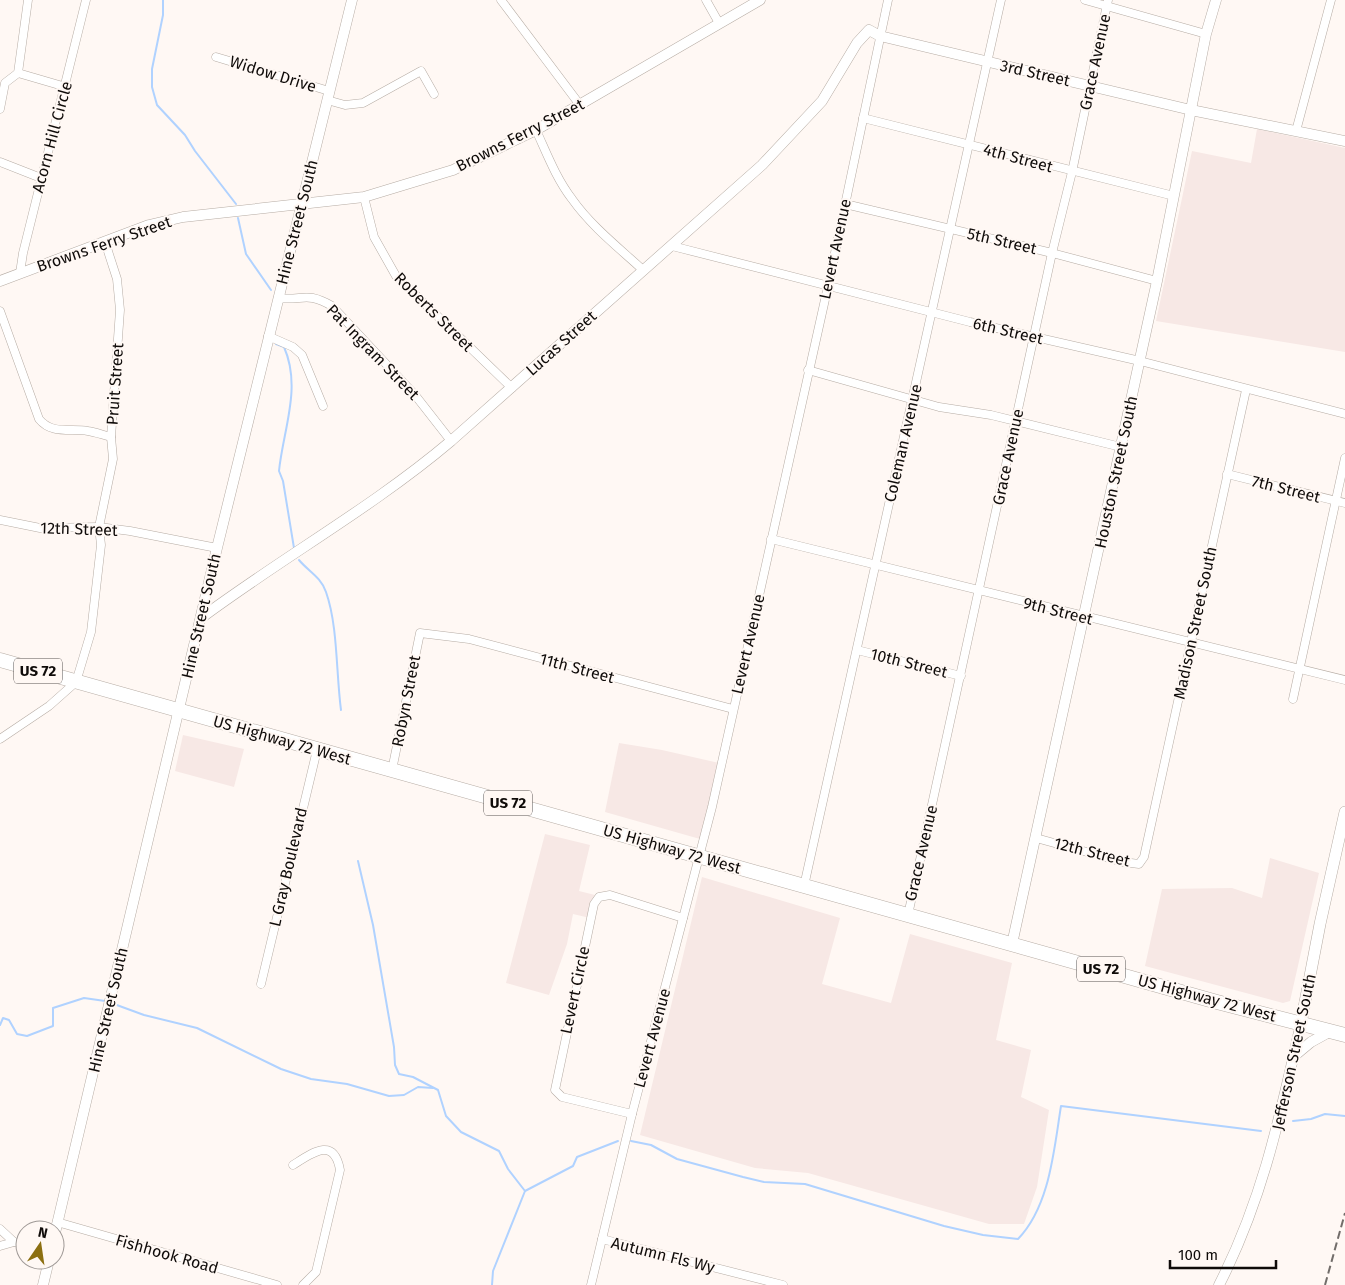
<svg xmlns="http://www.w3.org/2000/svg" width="1345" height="1285" viewBox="0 0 1345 1285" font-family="'Fira Sans',sans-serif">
  <rect width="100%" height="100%" fill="#fff8f4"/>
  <g fill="#f7e8e5">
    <path d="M1257 129 1345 148V352L1156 321 1192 151 1251 163Z"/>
    <path d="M183 735 244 749 234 787 175 771Z"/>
    <path d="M619 743 662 750 719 763 700 839 605 812Z"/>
    <path d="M545 834 590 845 579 891 595 895 590 918 573 914 567 944 549 995 506 983Z"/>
    <path d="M1270 858 1319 873 1290 1001 1283 1003 1145 966 1162 889 1232 888 1262 898Z"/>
    <path d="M702 877 840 918 822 984 891 1003 910 934 1012 963 996 1040 1031 1050 1021 1097 1049 1110 1037 1187 1024 1224H989L808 1173 755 1168 640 1135Z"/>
  </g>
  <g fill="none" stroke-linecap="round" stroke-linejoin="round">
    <g stroke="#b0d2ff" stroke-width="2">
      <path d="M163 0V15L152 69V87L157 105 185 135 195 151 236 204"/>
      <path d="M238 218 246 254 271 290"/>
      <path d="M276 344 284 347C302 388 283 430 279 471L283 481 294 548"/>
      <path d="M299 560C308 571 321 577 326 592 338 626 336 673 341 710"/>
      <path d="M358 861 373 925 394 1047 395 1065 399 1074 413 1077 438 1090 446 1116 461 1132 499 1151 508 1169 525 1191"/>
      <path d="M114 1004 144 1015 197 1028 281 1069 311 1079 347 1084 389 1096 404 1095 418 1087 433 1088"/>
      <path d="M0 1025 3 1018 9 1020 17 1034 27 1036 53 1026V1008L84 998 105 1001"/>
      <path d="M1293 1121 1311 1119 1325 1114 1345 1116"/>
      <path d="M631 1141 651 1145 677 1159 743 1177 764 1182 805 1184 944 1226 983 1235 1018 1239C1050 1206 1054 1149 1061 1106L1261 1131"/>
      <path d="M492 1285 493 1271 525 1191 573 1166 577 1157 618 1141"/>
    </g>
    <defs>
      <g id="minor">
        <path d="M501 0 580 105"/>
        <path d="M706 0 719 23"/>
        <path d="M1085 0 1206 34"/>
        <path d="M216 57 329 91"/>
        <path d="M18 73 66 87"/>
        <path d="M327 100 345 105 363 103 421 71 434 94"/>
        <path d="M0 109 5 83 18 73 28 0"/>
        <path d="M863 118 1174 196"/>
        <path d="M536 130C547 154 556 178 572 199 591 226 619 248 643 270"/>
        <path d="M1296 131 1331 0"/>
        <path d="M0 162 41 178"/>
        <path d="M364 197 374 237 396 276 512 388"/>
        <path d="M845 204 1052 253 1157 281"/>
        <path d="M672 246 970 322 1140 361 1345 414"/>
        <path d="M20 273 23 253 86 0"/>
        <path d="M278 298C304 301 306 291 332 306L415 395 451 441"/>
        <path d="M0 311 39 419C52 435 70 428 88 431 95 432 103 435 111 437"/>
        <path d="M268 336 293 347 302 355 323 406"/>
        <path d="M808 370 939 407 991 415 1121 447"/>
        <path d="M1227 474 1345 503"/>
        <path d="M0 520 40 528 99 527 130 531 217 548"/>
        <path d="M771 539 1345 680"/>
        <path d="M857 650 961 676"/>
        <path d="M1293 699 1345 458"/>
        <path d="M0 739 49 706 76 682 91 632 101 545 99 527 113 459 111 437 120 310 117 279 105 242"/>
        <path d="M392 770 420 633 469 639 733 709"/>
        <path d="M1036 838 1123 862 1139 864 1144 857 1246 390"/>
        <path d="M804 886 1001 0"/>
        <path d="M908 915 1052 253 1072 172 1108 0"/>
        <path d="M261 984 317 750"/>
        <path d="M632 1114 562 1097 555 1090 594 904 599 897 610 895 683 918"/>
        <path d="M293 1165C312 1153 334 1136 340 1170L316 1272 303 1285"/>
        <path d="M57 1222 277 1285"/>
        <path d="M0 1229 14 1242 0 1246"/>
        <path d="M602 1239 783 1285"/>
        <path d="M14 1242 25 1245"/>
        <path d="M591 1285 632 1114 712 807 828 286 888 0"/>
      </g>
      <g id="tertiary">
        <path d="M0 281 149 225 183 217 364 197 453 170 536 130 760 0"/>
        <path d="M201 618C283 557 373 507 451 441L762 165 822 101 857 43 869 30 880 36 1191 110 1345 141"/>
        <path d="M1012 944 1157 281 1206 34 1216 0"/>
        <path d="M1293 1057 1311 1042 1331 1031"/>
        <path d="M55 1233 217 548 352 0"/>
        <path d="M43 1285 49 1260"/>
        <path d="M1219 1285C1263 1199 1280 1116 1301 1023"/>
      </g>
      <path id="secondary" d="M1301 1023 1320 924 1345 812"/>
      <path id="trunk" d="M0 660 1217 1002 1345 1035"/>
    </defs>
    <use href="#minor" stroke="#b6aca4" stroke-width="9"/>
    <use href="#tertiary" stroke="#b6aca4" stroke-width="11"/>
    <use href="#secondary" stroke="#b6aca4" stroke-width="12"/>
    <use href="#trunk" stroke="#b6aca4" stroke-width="15"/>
    <use href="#minor" stroke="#fff" stroke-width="8"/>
    <use href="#tertiary" stroke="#fff" stroke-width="10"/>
    <use href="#secondary" stroke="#fff" stroke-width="11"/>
    <use href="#trunk" stroke="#fff" stroke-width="14"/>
    <path stroke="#726d6a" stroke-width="2" stroke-dasharray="8 4" stroke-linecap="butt" d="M1325 1285 1345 1213"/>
  </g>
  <g text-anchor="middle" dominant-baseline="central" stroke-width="4" stroke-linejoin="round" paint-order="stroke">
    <g fill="#fff8f4" stroke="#575250" stroke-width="1">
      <rect x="14" y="658.5" width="48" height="25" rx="4"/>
      <rect x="484" y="790.5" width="48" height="25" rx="4"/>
      <rect x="1077" y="956.5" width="48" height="25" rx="4"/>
    </g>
    <g font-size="15" font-weight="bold" fill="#0f0b09">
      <text x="38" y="671">US 72</text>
      <text x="508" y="803">US 72</text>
      <text x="1101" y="969">US 72</text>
    </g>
    <g font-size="16" fill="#0f0b09" stroke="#fff8f4">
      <text transform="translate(1095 62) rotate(-78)">Grace Avenue</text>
      <text transform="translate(1035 73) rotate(13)">3rd Street</text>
      <text transform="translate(273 74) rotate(17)">Widow Drive</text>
      <text transform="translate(520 135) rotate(-27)">Browns Ferry Street</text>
      <text transform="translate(52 137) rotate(-75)">Acorn Hill Circle</text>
      <text transform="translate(1018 158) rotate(15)">4th Street</text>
      <text transform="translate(297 222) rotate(-76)">Hine Street South</text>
      <text transform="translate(1002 241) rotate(13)">5th Street</text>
      <text transform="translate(104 244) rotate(-19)">Browns Ferry Street</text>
      <text transform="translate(835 249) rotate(-78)">Levert Avenue</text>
      <text transform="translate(434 312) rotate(45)">Roberts Street</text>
      <text transform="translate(1008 331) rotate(13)">6th Street</text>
      <text transform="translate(561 343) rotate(-42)">Lucas Street</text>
      <text transform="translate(373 352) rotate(46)">Pat Ingram Street</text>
      <text transform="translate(115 384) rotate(-86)">Pruit Street</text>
      <text transform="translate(903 443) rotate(-77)">Coleman Avenue</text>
      <text transform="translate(1008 457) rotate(-78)">Grace Avenue</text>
      <text transform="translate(1116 472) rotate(-78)">Houston Street South</text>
      <text transform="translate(1286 489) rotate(14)">7th Street</text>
      <text transform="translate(79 529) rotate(2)">12th Street</text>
      <text transform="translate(1058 611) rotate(14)">9th Street</text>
      <text transform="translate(201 616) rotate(-77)">Hine Street South</text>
      <text transform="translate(1195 623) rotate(-78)">Madison Street South</text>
      <text transform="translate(748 644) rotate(-77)">Levert Avenue</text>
      <text transform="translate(909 663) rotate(14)">10th Street</text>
      <text transform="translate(577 668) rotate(15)">11th Street</text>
      <text transform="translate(406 701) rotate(-79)">Robyn Street</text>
      <text transform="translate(282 740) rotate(16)">US Highway 72 West</text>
      <text transform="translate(672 849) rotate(16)">US Highway 72 West</text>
      <text transform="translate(1092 852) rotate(14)">12th Street</text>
      <text transform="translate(921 853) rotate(-77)">Grace Avenue</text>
      <text transform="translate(288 867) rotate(-77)">L Gray Boulevard</text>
      <text transform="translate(575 990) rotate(-78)">Levert Circle</text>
      <text transform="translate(1207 998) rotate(15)">US Highway 72 West</text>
      <text transform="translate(108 1010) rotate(-77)">Hine Street South</text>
      <text transform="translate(652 1038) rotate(-75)">Levert Avenue</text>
      <text transform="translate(1294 1052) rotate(-78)">Jefferson Street South</text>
      <text transform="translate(167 1254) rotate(16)">Fishhook Road</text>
      <text transform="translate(663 1255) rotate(14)">Autumn Fls Wy</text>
    </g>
  </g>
  <g transform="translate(40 1245) rotate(13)"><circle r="24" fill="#fff8f4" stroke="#9f9996"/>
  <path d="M0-4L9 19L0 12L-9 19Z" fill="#8c6f11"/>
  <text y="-8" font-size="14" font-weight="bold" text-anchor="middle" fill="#0f0b09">N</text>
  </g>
  <path d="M1170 1260v8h106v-8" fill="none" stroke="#0f0b09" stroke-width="2.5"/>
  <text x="1178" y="1260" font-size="15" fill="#0f0b09" stroke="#fff8f4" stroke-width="4" paint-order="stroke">100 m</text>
</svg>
